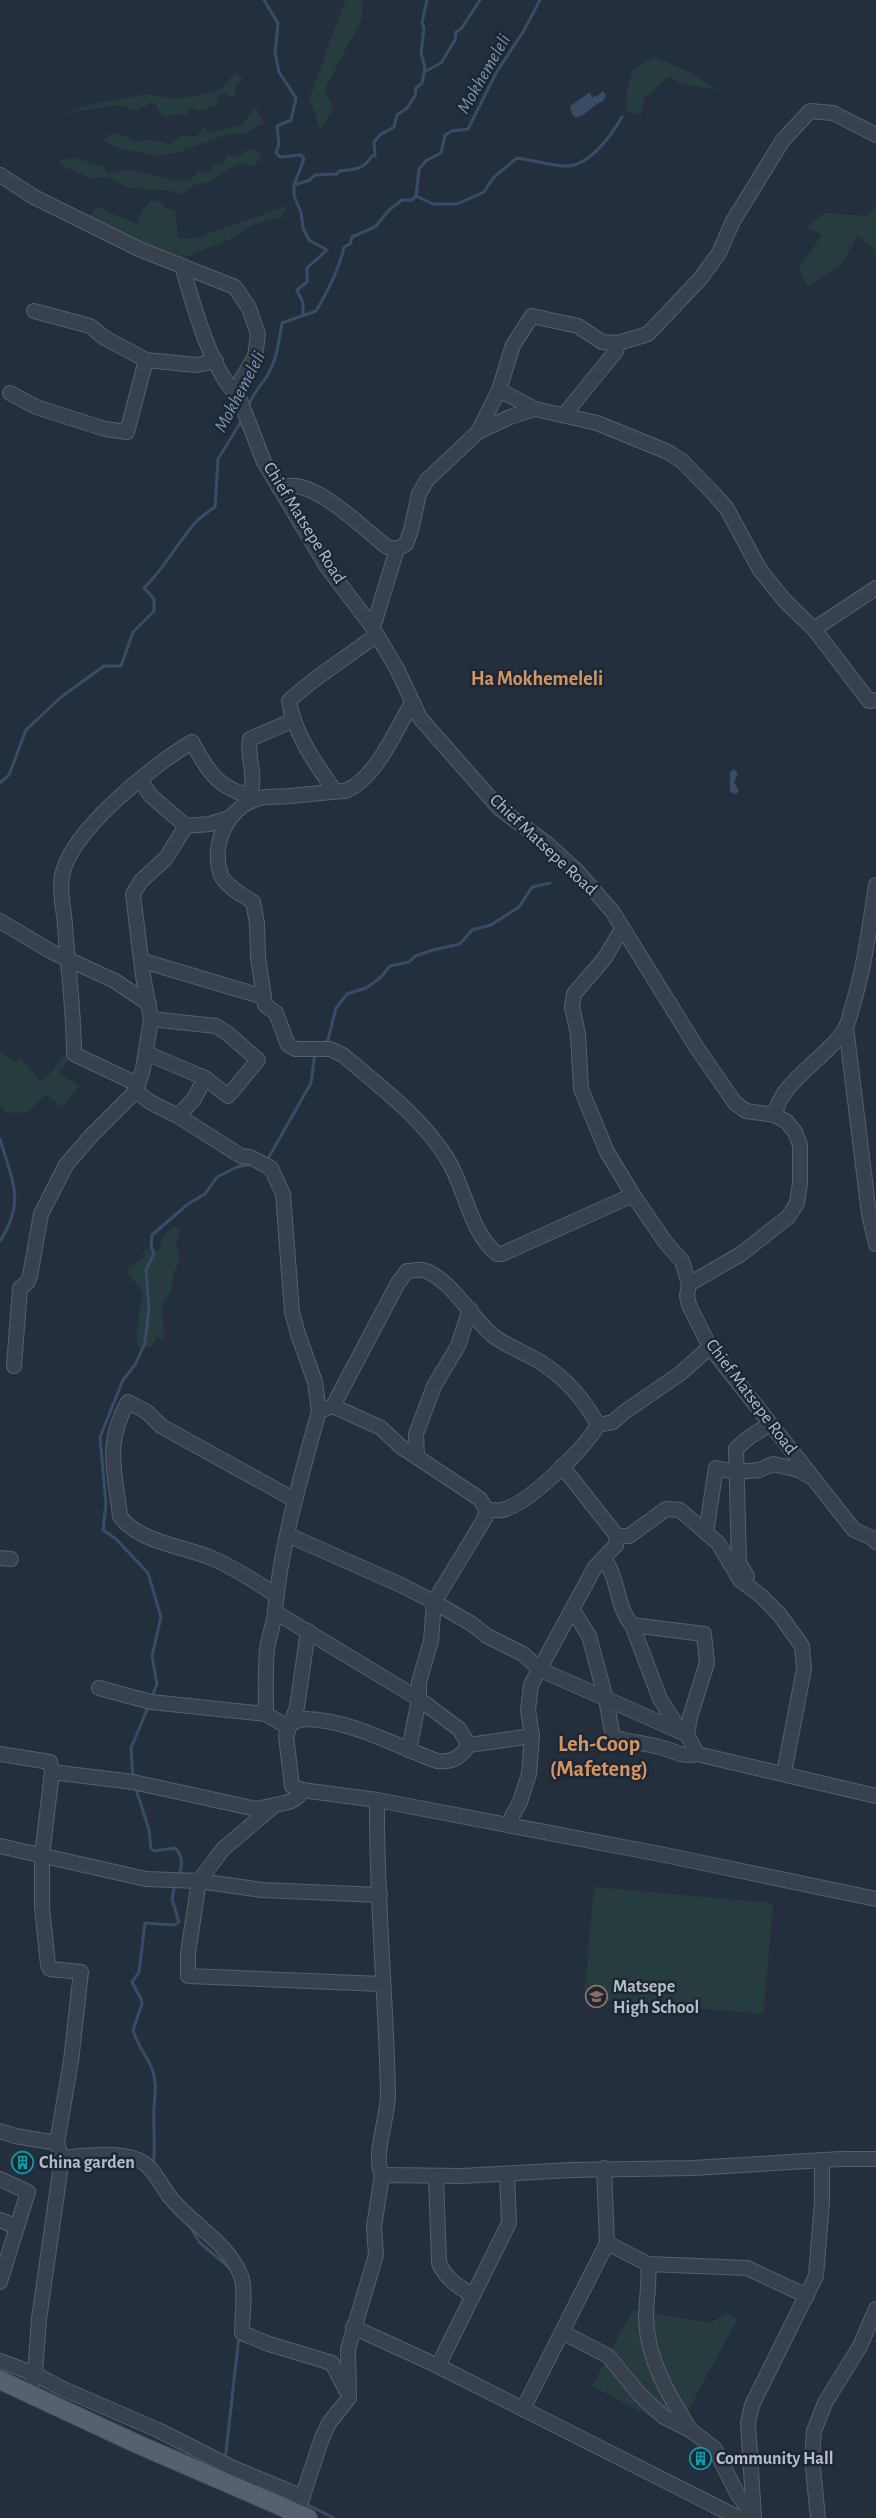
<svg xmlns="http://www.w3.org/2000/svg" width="876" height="2518" viewBox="0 0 876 2518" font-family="'Alegreya Sans',sans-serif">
  <rect width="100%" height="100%" fill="#242f3e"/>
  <g fill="#263c3f">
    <path d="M346 0H363L361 21 324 90 334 108 320 129 309 98C323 65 332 32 346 0Z"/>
    <path d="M655 57 689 72 717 90 681 84 669 76 644 98 641 115 626 111 627 90 633 69Z"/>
    <path d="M235 73 243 79 234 87 236 93 232 98 226 93 219 95 216 105 199 111 189 107 188 114 163 116 153 102 136 111 119 105 60 114 100 102 151 94 172 99 195 96 221 89Z"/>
    <path d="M256 107 264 123 244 134H228L176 153 157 156 121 149 103 141 113 132 136 141 152 140 169 144 183 135 196 137 204 126 208 133 242 125Z"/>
    <path d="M248 149 260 151 261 158 253 166 238 164 206 183 195 184 181 195 172 191 129 188 107 177 90 178 60 164 61 160 75 158 104 167 107 173C116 174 123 169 130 170 151 173 169 181 190 181L198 171 211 172 214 163 224 165 227 155 238 157Z"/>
    <path d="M152 200 162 202 163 206 175 211 178 238 193 239 289 205 282 217 253 225 228 240 175 261 88 216 97 207 137 224 142 210Z"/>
    <path d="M876 207V250L858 235 843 262 808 287 799 269 822 235 807 227 825 213 865 216Z"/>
    <path d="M0 1051 16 1063 20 1059C30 1066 32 1074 41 1081L48 1076 64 1056 68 1060 58 1073 79 1086 62 1107 46 1094 28 1112 7 1113 0 1106Z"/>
    <path d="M173 1226 180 1230 176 1246 180 1258 173 1276 171 1291 162 1305 164 1337 162 1340 157 1337 151 1347H138C134 1328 141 1311 143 1292L128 1274 129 1268 143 1258 144 1249 152 1248 159 1250 163 1238Z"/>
    <path d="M594 1887 773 1903 763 2014 584 1998Z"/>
    <path d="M633 2310 711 2323 726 2313 737 2320 677 2431 592 2386Z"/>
  </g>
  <g fill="#394c67">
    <path d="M603 91 606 95 603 101C592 105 587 115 576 118L572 114 570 106 590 92 592 99 594 95 596 97Z"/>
    <path d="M734 769 738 774 734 782 739 791 736 794 730 792V772Z"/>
  </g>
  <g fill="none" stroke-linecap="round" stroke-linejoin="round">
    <g stroke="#394c67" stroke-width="3">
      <path d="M264 0 278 23 275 53 279 72 296 98 291 120 277 126 279 144 276 153 280 157 301 155 304 159 294 185V196L301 212 303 228 309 240 327 250 307 268V282L297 290 303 303V315"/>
      <path d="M426 71 441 63 455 40 456 32 461 29 480 0"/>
      <path d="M294 185 310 180 315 175 337 174 339 171C355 169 362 171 372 156H375L374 142 380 135 394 127 397 115 407 108 415 96 416 88 422 83 425 67 421 54 424 28 422 23 427 0"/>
      <path d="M416 196 433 204H457L484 192 493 178 517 158C532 160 548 165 564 166 588 168 611 136 622 117"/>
      <path d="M248 407C252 395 260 387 267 376 277 360 279 341 282 323L316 311C328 291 339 270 344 247L350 244 352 237 375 227 389 210 402 200H412L416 196 419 169 427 160 441 153 445 135 452 131 468 129 496 73 523 32 540 0"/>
      <path d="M0 783 9 775 26 730 61 697 104 666H121L133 632 154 611V599L144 588C164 569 176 545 194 524 200 517 208 512 215 507L218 459 242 420"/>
      <path d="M321 1044 328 1040 336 1008 347 994 366 988 380 978 390 966 409 962 415 956 433 950 460 944 472 930 491 925 519 907 532 887 550 883"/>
      <path d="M0 1139C12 1181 26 1201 0 1241"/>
      <path d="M266 1162 311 1083 315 1053"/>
      <path d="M151 1699 157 1684 152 1656 161 1617 148 1573 116 1539 103 1530 106 1504 100 1437 123 1380 135 1365 145 1343 149 1308 146 1270 154 1254 151 1246 152 1235 188 1204 205 1194 217 1177 237 1167 253 1164"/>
      <path d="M133 1778 131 1748 149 1705"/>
      <path d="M135 1786 149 1830 151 1848 154 1851 175 1848C183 1856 183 1866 178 1876"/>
      <path d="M153 2167C156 2147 153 2128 154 2108 155 2094 157 2082 152 2069 147 2056 137 2045 133 2030L142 2004 141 1999 132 1982 139 1972 145 1923 174 1925 179 1922 172 1899 175 1884"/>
      <path d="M188 2223 200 2243 231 2269"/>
      <path d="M225 2461 239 2336"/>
      <path d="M308 2505 334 2518"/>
    </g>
    <defs>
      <g id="minor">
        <path d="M0 175 34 197 139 249 235 287 249 308 258 334 255 357 241 380 238 395 264 462 327 567 371 625 397 669 420 718 499 808 546 843 577 871 612 911 697 1048 735 1103 746 1111 775 1115 787 1122 795 1132 800 1145V1183L797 1203 788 1217 741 1254 689 1284 687 1296 689 1305 710 1347 854 1530 872 1538 876 1542"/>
        <path d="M182 266C192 300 211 373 238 395"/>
        <path d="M34 311 90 326 105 338 146 360 196 365 216 361"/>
        <path d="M499 390 535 409"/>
        <path d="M10 393 36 407 105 429 127 432 146 360"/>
        <path d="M564 415 616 351 618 343 648 334 700 279 719 253 733 221 783 140 810 111 833 113 876 135"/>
        <path d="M478 432 499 390 513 345 532 316 578 326 602 342 618 343"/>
        <path d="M279 488C284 487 290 485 295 486 323 488 365 530 387 547L397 549"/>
        <path d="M371 625 375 621 397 549 406 544 411 530 419 494 427 480 478 432 510 417 535 409 597 423 668 452 682 461 715 495 727 509 760 570 785 601 814 629 869 701 876 700"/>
        <path d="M814 629 876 588"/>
        <path d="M412 703C395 731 376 779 345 791 327 792 309 794 291 796 281 797 270 796 260 798 228 806 210 844 221 875 226 887 243 895 253 902L257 923 258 957 265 1005 276 1013 288 1045 296 1049H330L343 1055C380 1087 422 1117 448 1160 466 1190 469 1230 497 1254H502L633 1195 666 1243 682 1261 689 1284"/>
        <path d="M140 780 151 796 186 826 210 824 229 818"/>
        <path d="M335 791C316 765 294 733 289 701 315 676 347 658 376 635"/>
        <path d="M249 796C258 777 246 758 250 739L294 720"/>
        <path d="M0 921 52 952 115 981 149 1004"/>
        <path d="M622 929 604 959 574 994 572 1007 578 1034 581 1089 607 1152 633 1195"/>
        <path d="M143 961 264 997"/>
        <path d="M846 1027 869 1214 876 1244"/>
        <path d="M146 1053 205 1078 228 1096 258 1060 227 1033 216 1026 151 1019"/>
        <path d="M137 1084 74 1054C74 1011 68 969 65 925 64 909 59 893 62 876 70 831 153 765 192 742 210 776 221 791 260 798"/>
        <path d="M136 1091 150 1102 178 1116 241 1156 250 1157 271 1168 283 1194 292 1312 298 1334 315 1382 319 1411"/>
        <path d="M775 1115C779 1082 830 1056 846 1027 850 1019 851 1009 854 1001 865 963 870 924 876 885"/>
        <path d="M178 1116 194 1099 205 1078"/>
        <path d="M14 1366 20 1288 27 1283 30 1276 41 1214 66 1165 91 1136 136 1091 143 1069 151 1019 143 976 133 894 141 881 166 858 186 826"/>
        <path d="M333 1406 398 1283 407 1271C412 1271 418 1269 423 1270 449 1277 472 1318 492 1335 508 1347 526 1353 542 1363 565 1378 585 1401 598 1425"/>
        <path d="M417 1457 416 1434 434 1386 458 1346 470 1309"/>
        <path d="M562 1466 617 1536H629L666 1509 680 1510 718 1543 740 1580 761 1596 779 1614 802 1646 804 1669 784 1773"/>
        <path d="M486 1509C491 1510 497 1511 502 1510 529 1504 584 1449 598 1425L613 1422 623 1413 681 1373 710 1347"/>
        <path d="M706 1533 716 1468 736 1472 759 1470 773 1464 799 1470 809 1476"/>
        <path d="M288 1535 401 1585 434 1602 472 1624 487 1636 523 1654 541 1670 679 1731"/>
        <path d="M0 1558 11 1559"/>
        <path d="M604 1559C619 1578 616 1607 632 1625"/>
        <path d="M747 1576 739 1563 736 1449 748 1438 770 1424"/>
        <path d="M275 1594C255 1582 235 1568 214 1559 187 1547 137 1542 120 1516 115 1471 104 1443 128 1402L147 1412 161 1426 293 1499"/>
        <path d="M572 1609 589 1636 606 1699 613 1737C628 1742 644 1743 659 1747 675 1750 680 1758 697 1754L876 1796"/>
        <path d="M275 1612 419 1699 459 1729 469 1745"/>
        <path d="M99 1688 151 1702 266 1714 284 1725C291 1724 299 1719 306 1719 351 1720 396 1746 437 1761 453 1763 460 1757 469 1745L532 1736"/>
        <path d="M266 1714C266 1692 265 1670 267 1649 269 1636 274 1624 275 1611 281 1543 301 1477 319 1411L333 1406 381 1428 400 1446 480 1499 486 1509 485 1518 434 1602 431 1641 419 1682V1699L409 1750"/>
        <path d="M681 1732 660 1699 632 1625 704 1634 707 1663 690 1717 687 1734 697 1754"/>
        <path d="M0 1754 50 1762 52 1772 133 1782 256 1809 275 1805 223 1849 199 1881 146 1879 0 1846"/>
        <path d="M302 1790 292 1786 286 1736 297 1707 308 1631"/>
        <path d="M275 1805C286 1803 299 1801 302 1790L377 1800"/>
        <path d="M512 1826V1816L520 1802 529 1774 532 1736 528 1710 531 1685 595 1567 616 1545 617 1536"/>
        <path d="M380 1895 262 1890 199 1881 188 1953V1976L382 1984"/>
        <path d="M0 2131 15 2136 57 2143"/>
        <path d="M62 2158C82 2155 120 2152 138 2160 153 2166 160 2184 170 2197 191 2224 228 2242 241 2276 246 2289 242 2318 242 2333L269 2344 332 2363 346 2390"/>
        <path d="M382 2175C372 2156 389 2115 388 2093 386 1995 376 1898 377 1800L665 1855 876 1899"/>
        <path d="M436 2177 439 2263C445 2278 459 2287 472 2295"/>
        <path d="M0 2179 28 2192 17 2227"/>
        <path d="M0 2220 17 2227 0 2282"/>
        <path d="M607 2243 648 2264 747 2268 807 2296"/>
        <path d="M648 2264C650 2282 646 2300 646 2318 647 2360 669 2396 691 2431"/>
        <path d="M353 2327 438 2366 739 2518"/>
        <path d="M562 2332 608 2356 641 2396 664 2417 692 2431 715 2449 738 2495 753 2515"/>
        <path d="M0 2361 35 2374 61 2388 160 2431 233 2468 303 2497"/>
        <path d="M438 2366 509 2223 507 2174"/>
        <path d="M29 2394 35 2374 39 2319 62 2158 57 2143 71 2061 81 1972 50 1969 48 1965 42 1907V1856L52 1772"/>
        <path d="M523 2409 607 2243 604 2168"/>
        <path d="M297 2513 322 2438 329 2423 349 2398 348 2349 376 2255 374 2227 382 2175 462 2176 571 2170 693 2168 841 2159H876"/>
        <path d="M754 2518 748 2423 752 2405 816 2276 822 2201V2160"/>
        <path d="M818 2518 812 2458 814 2431 825 2403 860 2346 876 2309"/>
      </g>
      <path id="major" d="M0 2380 135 2443 308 2518"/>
    </defs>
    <use href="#minor" stroke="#565f6c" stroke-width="16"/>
    <use href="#major" stroke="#414a57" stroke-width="20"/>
    <use href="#minor" stroke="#38414e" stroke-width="14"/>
    <use href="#major" stroke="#56606e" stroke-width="18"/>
  </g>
  <defs>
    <symbol id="school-ring" viewBox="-11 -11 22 22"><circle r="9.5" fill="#1d2633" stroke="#8d6e63" stroke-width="1.5"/><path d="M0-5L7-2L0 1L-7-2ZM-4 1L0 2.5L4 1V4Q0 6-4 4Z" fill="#8d6e63"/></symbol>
    <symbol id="building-ring" viewBox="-11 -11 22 22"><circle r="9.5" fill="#1d2633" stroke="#0f9aa8" stroke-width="1.5"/><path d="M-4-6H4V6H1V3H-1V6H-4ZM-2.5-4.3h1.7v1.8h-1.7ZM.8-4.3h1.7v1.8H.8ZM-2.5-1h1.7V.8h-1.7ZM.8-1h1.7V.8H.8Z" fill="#0f9aa8"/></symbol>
  </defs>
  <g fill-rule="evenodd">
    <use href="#school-ring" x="584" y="1984" width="25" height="25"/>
    <use href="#building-ring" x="10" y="2150" width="25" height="25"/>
    <use href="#building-ring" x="688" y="2446" width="25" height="25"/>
  </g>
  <g text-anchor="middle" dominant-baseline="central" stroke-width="5" stroke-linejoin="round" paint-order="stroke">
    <g font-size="18" fill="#b4bcc9" stroke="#1d2633">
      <text transform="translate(304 523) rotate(58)">Chief Matsepe Road</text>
      <text transform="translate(543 845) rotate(43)">Chief Matsepe Road</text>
      <text transform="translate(751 1397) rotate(53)">Chief Matsepe Road</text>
    </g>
    <g font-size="18" font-weight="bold" fill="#b4bcc9" stroke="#1d2633" text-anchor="start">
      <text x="613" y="1987">Matsepe<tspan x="613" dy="21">High School</tspan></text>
      <text x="39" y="2163">China garden</text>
      <text x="716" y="2459">Community Hall</text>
    </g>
    <g font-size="19" font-style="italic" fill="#7c92b1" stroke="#1d2633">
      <text transform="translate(484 74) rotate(-60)">Mokhemeleli</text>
      <text transform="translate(240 392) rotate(-62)">Mokhemeleli</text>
    </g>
    <g font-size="20" font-weight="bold" fill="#d59563" stroke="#1d2633">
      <text x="537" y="679">Ha Mokhemeleli</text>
    </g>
    <g font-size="22" font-weight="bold" fill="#d59563" stroke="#1d2633">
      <text x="599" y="1744">Leh-Coop<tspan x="599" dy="25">(Mafeteng)</tspan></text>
    </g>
  </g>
</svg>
